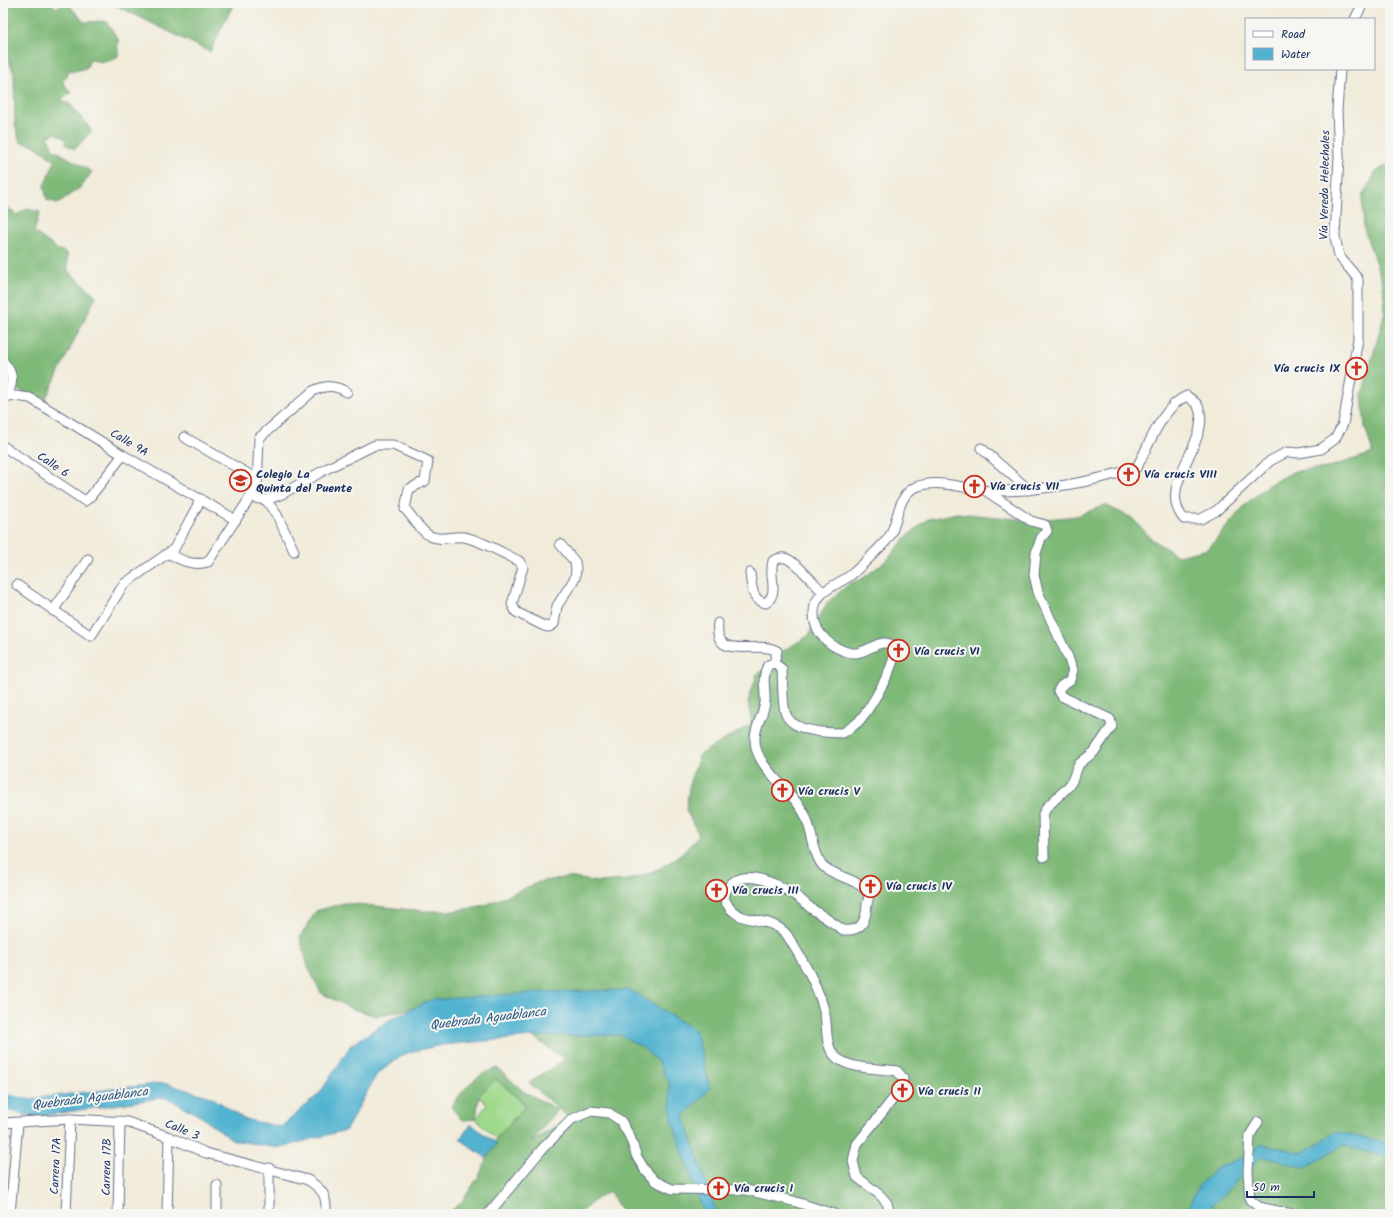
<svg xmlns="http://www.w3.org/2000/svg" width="1393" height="1217" viewBox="0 0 1393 1217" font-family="Kalam,sans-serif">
  <rect width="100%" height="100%" fill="#f6f6f2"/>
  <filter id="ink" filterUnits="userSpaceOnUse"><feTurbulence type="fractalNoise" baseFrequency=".025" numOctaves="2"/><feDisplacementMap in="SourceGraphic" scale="8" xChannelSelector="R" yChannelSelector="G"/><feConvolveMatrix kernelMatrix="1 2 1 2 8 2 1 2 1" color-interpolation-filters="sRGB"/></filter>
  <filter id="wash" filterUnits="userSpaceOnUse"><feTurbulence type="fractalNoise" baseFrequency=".012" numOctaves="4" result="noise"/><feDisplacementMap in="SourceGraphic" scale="16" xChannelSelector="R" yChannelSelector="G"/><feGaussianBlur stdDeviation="0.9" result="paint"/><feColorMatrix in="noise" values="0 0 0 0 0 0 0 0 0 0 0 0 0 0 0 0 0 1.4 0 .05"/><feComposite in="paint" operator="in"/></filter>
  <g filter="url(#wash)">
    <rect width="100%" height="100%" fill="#f1ebd9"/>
    <path fill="#9fd98c" stroke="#5d8475" d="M496 1079 526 1105 496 1139 476 1119 487 1105 479 1096Z"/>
    <g fill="#7fb978" stroke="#4d746b">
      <path d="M5 3H53L54 8 67 3 84 22 106 21 119 41 117 48 120 54C110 64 103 62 90 60L86 68 75 71 69 70 67 77 62 81 71 93 62 98 63 102 70 104 92 131 75 149 66 145V139L55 133 48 137 53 149 92 172 81 187 58 203 47 200 44 186 55 161 34 145 20 142 15 124 14 74 3 44V7Z"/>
      <path d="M111 3H234L210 52Z"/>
      <path d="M1390 163V1214H623L610 1192 600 1196 578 1214H447L461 1203 479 1176 496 1139 526 1105 496 1079 479 1096 476 1119 462 1120 451 1107C466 1087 472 1077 497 1068L523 1091 558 1110 531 1142 569 1118 529 1083 565 1059 513 1023 432 1004 376 1016 350 1008 321 993 308 967 300 937 316 911 344 903 424 911H454L485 905 539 882 568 877 598 882 628 880 656 871 679 856 699 835 686 810 690 781 700 754 752 724 748 702 757 674 771 667 780 653 808 636 827 603 850 583 862 579 887 560 906 537 928 519 957 513 1017 519H1047L1077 516 1105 505 1132 518 1153 540 1178 556 1208 549 1245 505 1268 485 1295 471 1327 468 1373 453 1365 427 1362 395 1385 312 1383 284 1364 229 1362 196 1376 172Z"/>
      <path d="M3 202 16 215 27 209 40 212 34 232 57 249 67 253 68 271 96 296 44 402 12 387 3 361Z"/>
    </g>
    <g fill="#51b3d0" stroke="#367197">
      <path d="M630 990 696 1031 710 1089 684 1116 717 1214H704L672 1120 669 1083 658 1062 642 1047 620 1035 544 1036 441 1045 406 1053 377 1074 346 1130 278 1148 233 1140 200 1116 166 1097 34 1117 3 1109V1102L163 1083 212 1097 244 1119 281 1127 320 1093 351 1045 391 1019 430 1000 546 992Z"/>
      <path d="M471 1124 497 1144 486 1158 460 1139Z"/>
      <path d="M1336 1132 1390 1144V1158L1342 1145 1305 1168 1261 1156 1208 1210 1207 1214H1185L1199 1185 1217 1168 1247 1156 1261 1144 1303 1153Z"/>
    </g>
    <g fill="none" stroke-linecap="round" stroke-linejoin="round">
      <path stroke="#51b3d0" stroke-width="16" d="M3 1101 28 1107"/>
    </g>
  </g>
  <g filter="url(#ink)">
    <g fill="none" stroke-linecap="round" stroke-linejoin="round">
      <defs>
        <g id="minor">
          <path d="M1355 19 1363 3"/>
          <path d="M3 361C16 376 13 386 3 402"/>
          <path d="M7 395 30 398 123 455 236 520"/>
          <path d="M184 437 257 479"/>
          <path d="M3 446 85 501 90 497 123 455"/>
          <path d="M981 448 1029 490"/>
          <path d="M986 491 1031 521 1045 525 1047 531 1041 538 1036 553 1034 575 1038 592 1068 657 1073 670 1070 680 1061 686 1058 691 1061 696 1110 719 1112 726 1094 752 1079 764 1072 781 1068 787 1047 807 1043 814 1044 857"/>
          <path d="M250 497 266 500 282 494 328 468 375 445H393L428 461 425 481 409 489 405 509C414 518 420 531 430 536 442 542 453 535 464 537 483 541 502 553 519 561L523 567 512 604 516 612 544 626 549 627 554 624 557 606 575 578 576 569 575 562 560 544"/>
          <path d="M266 500 277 515 294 551"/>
          <path d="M168 553C182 561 193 566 208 562L257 487 259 438 313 391C326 385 334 385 347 392"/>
          <path d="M750 573C752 587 751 600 766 603 780 592 768 576 773 561 777 559 780 557 785 558 796 561 814 584 823 592"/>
          <path d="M17 585 91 636 124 584 174 549 201 499"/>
          <path d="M53 611 88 559"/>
          <path d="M718 623C713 663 758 639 777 651L774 663"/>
          <path d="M1258 1122 1250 1135 1248 1172 1250 1200 1259 1207 1292 1214"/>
          <path d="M3 1123 70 1119 127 1122 169 1137 206 1153 308 1180C323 1190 327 1195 326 1214"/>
          <path d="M217 1185V1214"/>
          <path d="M10 1214 18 1123"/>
          <path d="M66 1214 70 1119"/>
          <path d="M118 1214 120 1121"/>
          <path d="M167 1214 169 1137"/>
          <path d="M269 1214V1168"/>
          <path d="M488 1214 543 1148 572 1119 591 1111 609 1113 621 1121 630 1137 637 1157 645 1170 655 1181 672 1189 746 1190 793 1201 834 1214"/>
          <path d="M890 1214 887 1203 880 1195 857 1177 853 1161 857 1144 901 1089 903 1078 897 1071C879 1068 852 1070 837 1058 824 1047 828 1030 825 1015 820 988 801 958 787 935 768 912 734 929 724 897 733 862 775 882 796 896 802 900 807 905 812 909 823 916 833 923 843 930 862 932 866 921 867 904 868 901 869 897 868 895 864 880 834 877 823 866 813 855 812 829 805 815 793 790 756 769 755 741 754 727 763 716 765 703 766 689 761 677 768 665L774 663 782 669C783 683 782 698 785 712 790 732 827 733 843 733 848 729 856 725 860 720 872 705 896 666 895 647 881 636 871 651 856 653 846 654 830 645 824 638 817 630 814 624 814 614 813 591 836 586 851 575 863 565 875 552 886 541 899 528 895 495 916 487 942 477 971 492 997 491 1042 491 1095 482 1137 467 1149 445 1163 405 1187 396 1190 399 1196 402 1198 406 1214 441 1154 485 1184 519H1201L1216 511 1270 461 1287 452 1299 453 1321 449 1335 439 1343 424 1358 339V279L1339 256 1335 236 1339 157 1337 111 1340 69"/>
        </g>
      </defs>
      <use href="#minor" stroke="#667189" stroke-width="11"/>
      <use href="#minor" stroke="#fff" stroke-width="9"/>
    </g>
  </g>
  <defs>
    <symbol id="church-ring" viewBox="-11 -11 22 22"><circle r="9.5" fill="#f6f6f2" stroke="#c8321e" stroke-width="1.5"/><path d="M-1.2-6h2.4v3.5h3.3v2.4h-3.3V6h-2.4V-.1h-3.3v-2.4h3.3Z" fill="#c8321e"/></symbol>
    <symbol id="school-ring" viewBox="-11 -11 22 22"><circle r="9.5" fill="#f6f6f2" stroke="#c8321e" stroke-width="1.5"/><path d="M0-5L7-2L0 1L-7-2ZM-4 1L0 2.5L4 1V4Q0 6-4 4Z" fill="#c8321e"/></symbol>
  </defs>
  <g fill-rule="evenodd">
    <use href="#church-ring" x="1344" y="356" width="25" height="25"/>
    <use href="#church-ring" x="1116" y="462" width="25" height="25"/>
    <use href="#school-ring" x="228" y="468" width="25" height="25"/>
    <use href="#church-ring" x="962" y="474" width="25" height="25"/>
    <use href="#church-ring" x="886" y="638" width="25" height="25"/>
    <use href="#church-ring" x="770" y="778" width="25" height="25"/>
    <use href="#church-ring" x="858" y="874" width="25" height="25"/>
    <use href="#church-ring" x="704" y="878" width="25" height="25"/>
    <use href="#church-ring" x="890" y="1078" width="25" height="25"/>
    <use href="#church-ring" x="706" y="1176" width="25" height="25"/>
  </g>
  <g text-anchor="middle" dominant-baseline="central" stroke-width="4" stroke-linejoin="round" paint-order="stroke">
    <g font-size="12" fill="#1b2f5e" stroke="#f6f6f2">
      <text transform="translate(1325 185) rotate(-89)">Vía Vereda Helechales</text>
      <text transform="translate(129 443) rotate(31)">Calle 9A</text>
      <text transform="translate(53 465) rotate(34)">Calle 6</text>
      <text transform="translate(182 1130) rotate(22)">Calle 3</text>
      <text transform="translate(56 1166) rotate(-87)">Carrera 17A</text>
      <text transform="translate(107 1167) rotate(-89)">Carrera 17B</text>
    </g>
    <g font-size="12" font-weight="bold" fill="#1b2f5e" stroke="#f6f6f2" text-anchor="start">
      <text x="1340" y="368" text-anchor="end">Vía crucis IX</text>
      <text x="256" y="474">Colegio La<tspan x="256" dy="14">Quinta del Puente</tspan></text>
      <text x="1144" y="474">Vía crucis VIII</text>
      <text x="990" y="486">Vía crucis VII</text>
      <text x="914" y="651">Vía crucis VI</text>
      <text x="798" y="791">Vía crucis V</text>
      <text x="886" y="886">Vía crucis IV</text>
      <text x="732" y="890">Vía crucis III</text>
      <text x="918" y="1091">Vía crucis II</text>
      <text x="734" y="1188">Vía crucis I</text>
    </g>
    <g font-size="13" font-style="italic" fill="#2b5780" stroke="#f6f6f2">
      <text transform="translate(488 1019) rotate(-7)">Quebrada Aguablanca</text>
      <text transform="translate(90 1099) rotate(-7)">Quebrada Aguablanca</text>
    </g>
  </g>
  <rect width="1393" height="1217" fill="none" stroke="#f6f6f2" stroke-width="16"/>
  <rect x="1245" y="18" width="130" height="52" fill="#f6f6f2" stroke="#9ea6b7"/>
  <rect x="1253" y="31" width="20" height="6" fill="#ffffff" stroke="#9ea6b7"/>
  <text x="1281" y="38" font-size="12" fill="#1b2f5e">Road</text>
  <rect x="1253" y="48" width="20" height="12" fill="#51b3d0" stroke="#9ea6b7"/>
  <text x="1281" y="58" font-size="12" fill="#1b2f5e">Water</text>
  <path d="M1247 1191v6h67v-6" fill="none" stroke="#1b2f5e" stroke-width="2"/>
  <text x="1253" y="1191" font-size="12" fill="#1b2f5e" stroke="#f6f6f2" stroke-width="3" paint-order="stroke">50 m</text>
</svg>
